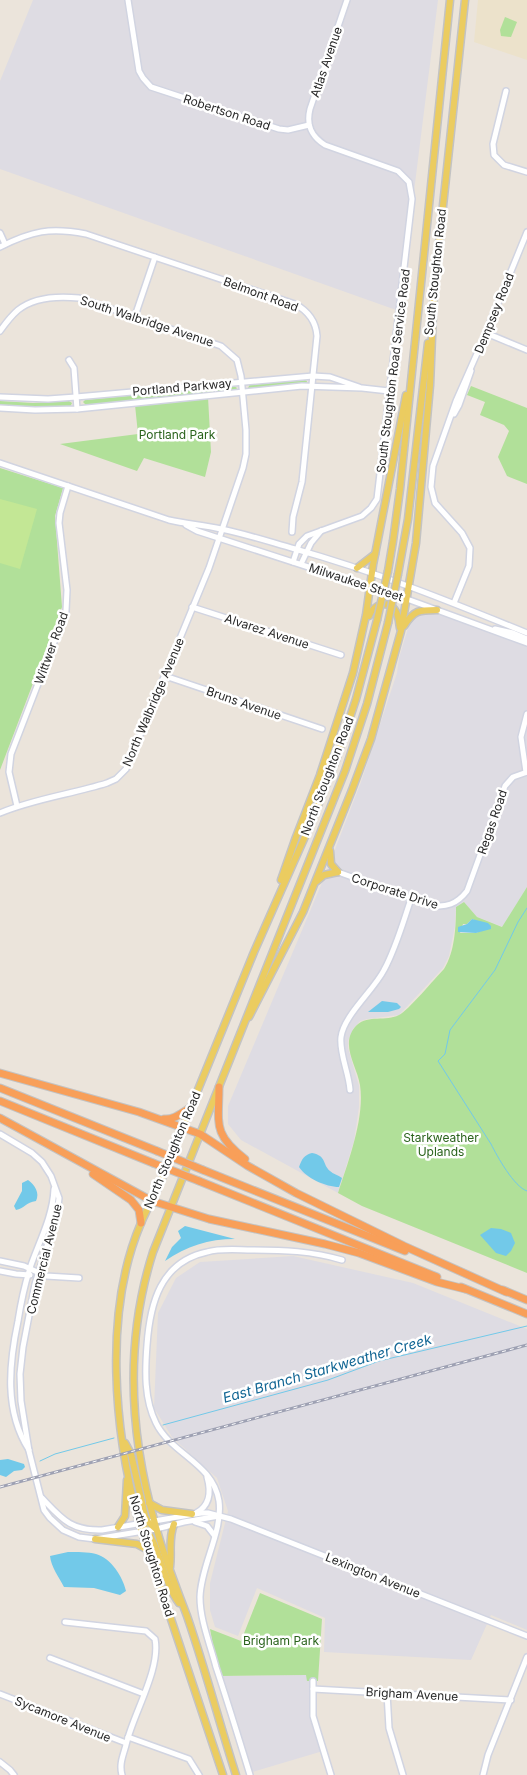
<svg xmlns="http://www.w3.org/2000/svg" width="527" height="1775" viewBox="0 0 527 1775" font-family="Inter,sans-serif">
  <rect width="100%" height="100%" fill="#ebe4db"/>
  <g fill="#dedce3">
    <path d="M33 0H438L399 311 0 169V81Z"/>
    <path d="M433 614 452 615 527 643V887L503 927 477 917 464 902 456 907 455 926 449 956 443 968 399 1015 367 1019 360 1021 353 1029 348 1041V1048L359 1086V1107L354 1141 338 1193 241 1140 228 1124V1106L324 878 361 782 397 673 399 658 409 625 413 616Z"/>
    <path d="M293 1256 413 1283 527 1329V1630L491 1615 471 1660 324 1652 325 1618 257 1588 238 1636 215 1627 210 1610V1583L228 1511 217 1478 172 1437 154 1408 158 1313 176 1278 200 1262Z"/>
    <path d="M307 1675 313 1681 312 1712 323 1751 249 1773 219 1676Z"/>
  </g>
  <path fill="#ece2cb" d="M478 0H527V60L474 42Z"/>
  <g fill="#b1e099" fill-rule="evenodd">
    <path d="M505 17 517 22 511 37 501 36 500 30Z"/>
    <path d="M305 380 307 381 306 384 250 389 248 388 250 384Z"/>
    <path d="M234 386 237 388 235 391 86 405 83 402 85 400Z"/>
    <path d="M471 386 527 408V484L507 476 498 457 509 431 504 425 480 415 485 402 467 395Z"/>
    <path d="M208 397 211 452 205 477 144 458 137 471 60 444 138 434 135 405Z"/>
    <path d="M0 401 33 403 69 401 72 403 70 407 53 408 0 406Z"/>
    <path d="M0 468 63 488 55 516 62 607 0 770Z"/>
    <path d="M527 887V1273L362 1206 338 1193C348 1162 365 1118 360 1085 357 1066 340 1045 355 1027 366 1014 385 1022 399 1015 408 1011 435 978 444 969 455 952 456 926 456 907L464 902 477 917 502 927ZM472 919 491 927 476 933H460L463 924H467Z"/>
    <path d="M260 1593 322 1619 318 1681H307L306 1675 219 1676 210 1629 241 1641Z"/>
  </g>
  <path fill="#c3e795" d="M0 499 37 509 20 569 0 563Z"/>
  <g fill="#72c9e9">
    <path d="M472 919 488 923 491 926V929L476 933 458 932V927L467 924Z"/>
    <path d="M382 1001 397 1003 401 1007 399 1009 388 1012H368Z"/>
    <path d="M312 1153C327 1156 322 1164 330 1171 333 1174 338 1175 342 1178L339 1187C326 1187 306 1178 299 1167 302 1159 304 1155 312 1153Z"/>
    <path d="M28 1180C35 1185 40 1193 36 1201 26 1202 24 1209 16 1210L14 1206 22 1191V1183Z"/>
    <path d="M185 1226 235 1239C208 1239 187 1246 165 1261L172 1247 181 1238 178 1231Z"/>
    <path d="M491 1228 501 1229 511 1233 515 1243 511 1251 506 1256 496 1253 480 1235Z"/>
    <path d="M8 1459 24 1464 25 1467 22 1470 14 1471 6 1477 0 1475V1460Z"/>
    <path d="M68 1552C77 1552 88 1552 96 1554 111 1558 123 1577 126 1591L120 1595 94 1588 64 1587C59 1577 51 1567 50 1556Z"/>
  </g>
  <g fill="none" stroke-linecap="round" stroke-linejoin="round">
    <g stroke="#72c9e9" stroke-width="1">
      <path d="M527 908 518 922 495 970 450 1030 445 1054 438 1061 491 1144C497 1156 514 1187 527 1191"/>
      <path d="M163 1425 328 1380 379 1361 527 1326"/>
      <path d="M40 1461 55 1454 114 1438"/>
    </g>
    <defs>
      <g id="minor">
        <path d="M128 0 139 71 143 78 151 87 279 129 288 130 309 125"/>
        <path d="M506 91 493 144 494 155 504 165 527 172"/>
        <path d="M0 233 5 244"/>
        <path d="M0 247C32 231 50 227 86 234L295 304C308 311 316 322 317 336L302 482 293 517 292 532"/>
        <path d="M135 316 155 257"/>
        <path d="M0 331C5 324 11 316 18 310 34 297 59 296 79 298L221 346 237 360 241 376 246 430V454L243 468 209 568 126 769 116 779 107 783C72 794 33 799 0 813"/>
        <path d="M486 333 527 350"/>
        <path d="M69 360 74 368 77 409"/>
        <path d="M0 397 48 399 76 397 313 376 330 377 359 387"/>
        <path d="M0 408 35 410 77 409 302 386 362 388 389 391"/>
        <path d="M454 414 459 405 471 371"/>
        <path d="M0 463 169 520C186 524 204 525 221 529 246 534 270 542 295 549 374 571 451 602 527 633"/>
        <path d="M186 525 197 531 407 599 527 643"/>
        <path d="M293 562 299 544 307 536 362 516 371 508 377 499 412 199 409 182 398 171 325 145C311 136 306 125 310 109L347 0"/>
        <path d="M301 564 311 543 321 531"/>
        <path d="M454 603 469 566 470 548 462 533 435 503 431 487 433 466 456 401 483 340 527 232"/>
        <path d="M192 607 341 655"/>
        <path d="M495 629 513 633 527 639"/>
        <path d="M165 676 322 729"/>
        <path d="M526 772 521 737 527 714"/>
        <path d="M17 806 9 772 11 754 66 611 67 590 59 523 60 513 68 486"/>
        <path d="M338 872 430 905C446 908 457 904 467 891L505 786 513 777 527 772"/>
        <path d="M350 1090C349 1073 339 1053 341 1037 344 1015 374 990 384 970 396 948 403 922 411 899"/>
        <path d="M0 1134 32 1153 42 1162 51 1176 59 1198 57 1214 35 1284 23 1347 20 1374 21 1401 29 1451 44 1510 50 1518 63 1530 79 1537 95 1539 156 1529 184 1522 219 1516"/>
        <path d="M0 1261 24 1266 46 1276 79 1278"/>
        <path d="M0 1271 16 1274 30 1275"/>
        <path d="M29 1450C4 1411 9 1364 18 1321 21 1302 25 1283 31 1265 40 1240 53 1215 54 1189"/>
        <path d="M42 1498C62 1519 71 1531 102 1530L201 1513H208L231 1519 527 1636"/>
        <path d="M196 1513C211 1505 211 1491 207 1477"/>
        <path d="M195 1522 207 1526 214 1535"/>
        <path d="M65 1622 146 1631 155 1639C161 1669 133 1714 126 1745 123 1756 119 1764 122 1775"/>
        <path d="M50 1658 144 1694"/>
        <path d="M313 1681V1716L331 1775"/>
        <path d="M313 1689 511 1700"/>
        <path d="M387 1693 389 1728 403 1775"/>
        <path d="M0 1694 126 1743"/>
        <path d="M128 1737 189 1759 199 1775"/>
        <path d="M0 1762 10 1770 14 1775"/>
        <path d="M250 1775C239 1739 228 1703 216 1667 210 1644 200 1620 200 1597 201 1565 223 1532 219 1501 213 1463 171 1454 156 1423 144 1399 145 1371 147 1345 150 1304 160 1262 207 1252 221 1248 238 1250 252 1250 283 1250 312 1251 342 1260"/>
        <path d="M483 1775 488 1755 527 1657"/>
      </g>
      <g id="major">
        <path d="M434 290 465 0"/>
        <path d="M357 568 375 554"/>
        <path d="M388 571 393 541 400 489 450 0"/>
        <path d="M398 574 408 519 428 343"/>
        <path d="M369 616C373 605 389 598 396 612 399 616 399 623 400 628"/>
        <path d="M404 626C414 610 419 610 437 610"/>
        <path d="M330 851 331 864 338 872"/>
        <path d="M281 880 296 837 320 775 353 673 366 615 373 565 406 395"/>
        <path d="M317 881 324 875 338 872"/>
        <path d="M249 1017 303 912 352 790 371 739 401 631 416 543 430 385 434 288"/>
        <path d="M125 1443 131 1454 145 1516 148 1522 156 1529"/>
        <path d="M149 1503 162 1510 192 1514"/>
        <path d="M142 1525C160 1543 162 1580 179 1603"/>
        <path d="M118 1527 125 1516 127 1480"/>
        <path d="M95 1539 137 1544 148 1550"/>
        <path d="M170 1567C172 1552 168 1539 174 1524"/>
        <path d="M223 1775 139 1523C114 1431 103 1312 141 1223 146 1211 152 1200 158 1188L254 952 311 823 336 760 356 699 377 620"/>
        <path d="M236 1775C219 1722 205 1668 187 1616 177 1589 166 1562 158 1534 130 1441 123 1346 153 1252L345 771 367 704 388 623"/>
      </g>
      <g id="highway">
        <path d="M0 1073 139 1112 200 1134 248 1166 296 1193 404 1246 506 1292"/>
        <path d="M219 1087C219 1123 212 1134 245 1159"/>
        <path d="M0 1088 157 1151"/>
        <path d="M0 1101 153 1163"/>
        <path d="M0 1118 152 1201 209 1219 325 1244 359 1253 437 1282 465 1289"/>
        <path d="M164 1119C174 1120 181 1113 190 1108"/>
        <path d="M203 1170 405 1251"/>
        <path d="M93 1174 131 1200 139 1210 141 1223"/>
        <path d="M199 1181 437 1277"/>
        <path d="M461 1287 527 1314"/>
        <path d="M503 1290 527 1300"/>
      </g>
    </defs>
    <use href="#minor" stroke="#d1d4e1" stroke-width="8"/>
    <use href="#major" stroke="#c3c3c3" stroke-width="9"/>
    <use href="#highway" stroke="#c3c3c3" stroke-width="9"/>
    <use href="#minor" stroke="#fff" stroke-width="5"/>
    <use href="#major" stroke="#ebcc60" stroke-width="6"/>
    <use href="#highway" stroke="#f89f59" stroke-width="7"/>
    <defs>
      <path id="rail" d="M0 1487 527 1345"/>
    </defs>
    <use href="#rail" stroke="#9ea1b3" stroke-width="3"/>
    <use href="#rail" stroke="#fff" stroke-width="1" stroke-dasharray="4" stroke-linecap="butt"/>
    <defs>
      <g id="major-bridge">
        <path d="M377 620 388 571"/>
        <path d="M388 623 398 574"/>
      </g>
      <g id="highway-bridge">
        <path d="M157 1151 203 1170"/>
        <path d="M153 1163 199 1181"/>
      </g>
    </defs>
    <use href="#major-bridge" stroke="#c3c3c3" stroke-width="9" stroke-linecap="butt"/>
    <use href="#highway-bridge" stroke="#c3c3c3" stroke-width="9" stroke-linecap="butt"/>
    <use href="#major-bridge" stroke="#ebcc60" stroke-width="6"/>
    <use href="#highway-bridge" stroke="#f89f59" stroke-width="7"/>
  </g>
  <g text-anchor="middle" dominant-baseline="central" stroke-width="5" stroke-linejoin="round" paint-order="stroke">
    <g font-size="12" fill="#292929" stroke="#fff">
      <text transform="translate(326 62) rotate(-71)">Atlas Avenue</text>
      <text transform="translate(227 112) rotate(18)">Robertson Road</text>
      <text transform="translate(435 272) rotate(-84)">South Stoughton Road</text>
      <text transform="translate(261 294) rotate(20)">Belmont Road</text>
      <text transform="translate(494 313) rotate(-68)">Dempsey Road</text>
      <text transform="translate(147 321) rotate(18)">South Walbridge Avenue</text>
      <text transform="translate(393 371) rotate(-83)">South Stoughton Road Service Road</text>
      <text transform="translate(182 387) rotate(-5)">Portland Parkway</text>
      <text transform="translate(356 582) rotate(18)">Milwaukee Street</text>
      <text transform="translate(267 631) rotate(18)">Alvarez Avenue</text>
      <text transform="translate(51 648) rotate(-70)">Wittwer Road</text>
      <text transform="translate(153 702) rotate(-67)">North Walbridge Avenue</text>
      <text transform="translate(244 703) rotate(19)">Bruns Avenue</text>
      <text transform="translate(327 776) rotate(-69)">North Stoughton Road</text>
      <text transform="translate(492 822) rotate(-71)">Regas Road</text>
      <text transform="translate(395 891) rotate(18)">Corporate Drive</text>
      <text transform="translate(172 1150) rotate(-67)">North Stoughton Road</text>
      <text transform="translate(44 1259) rotate(-76)">Commercial Avenue</text>
      <text transform="translate(152 1556) rotate(73)">North Stoughton Road</text>
      <text transform="translate(373 1575) rotate(22)">Lexington Avenue</text>
      <text transform="translate(412 1694) rotate(3)">Brigham Avenue</text>
      <text transform="translate(63 1719) rotate(22)">Sycamore Avenue</text>
    </g>
    <g font-size="12" fill="#2a631c" stroke="#fff">
      <text x="177" y="434">Portland Park</text>
      <text x="441" y="1137">Starkweather<tspan x="441" dy="14">Uplands</tspan></text>
      <text x="281" y="1640">Brigham Park</text>
    </g>
    <g font-size="14" font-style="italic" fill="#126694" stroke="#fff">
      <text transform="translate(327 1368) rotate(-16)">East Branch Starkweather Creek</text>
    </g>
  </g>
</svg>
